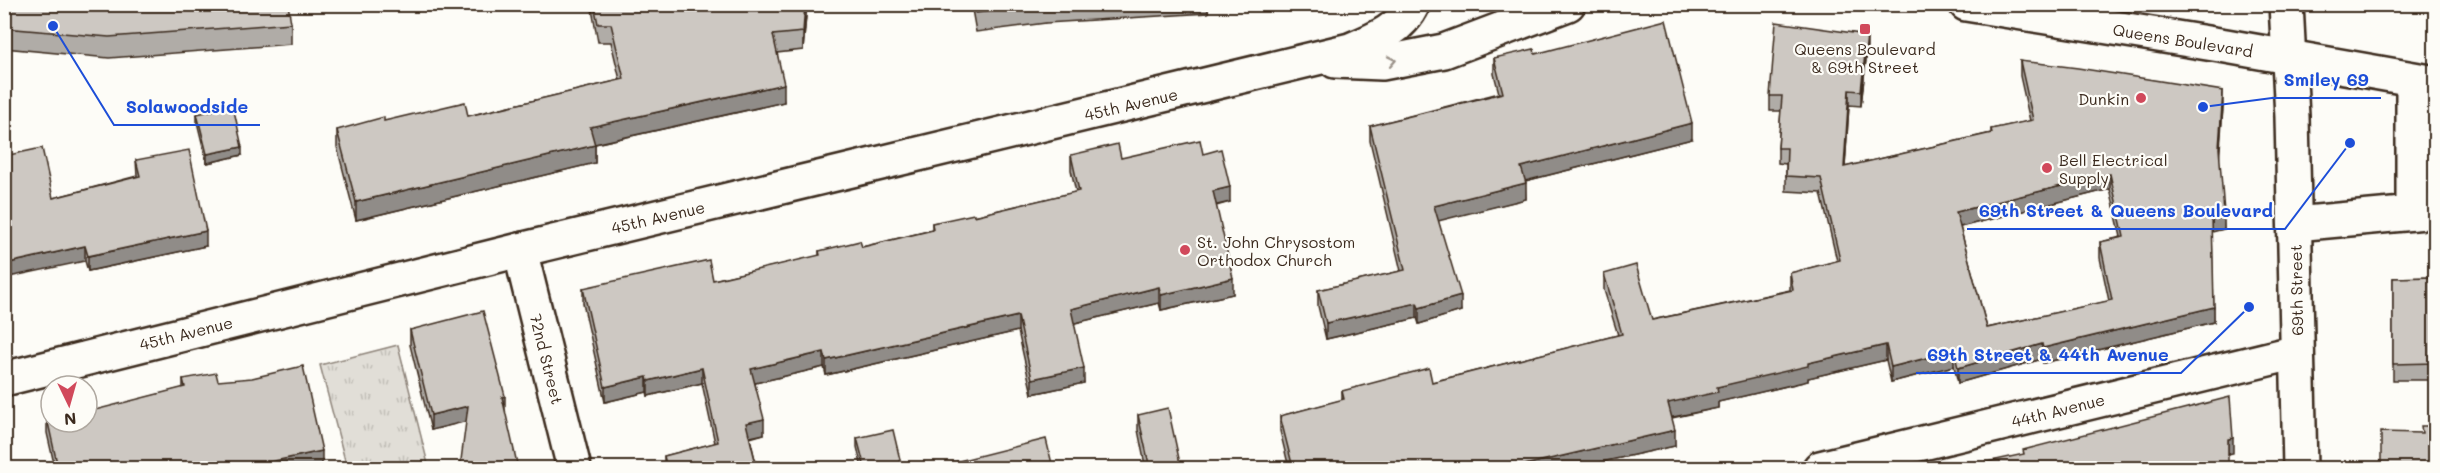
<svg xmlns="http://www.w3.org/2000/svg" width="2440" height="473" viewBox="0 0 2440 473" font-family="Mali,sans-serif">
  <defs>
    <pattern id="grass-tufts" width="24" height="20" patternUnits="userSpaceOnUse" patternTransform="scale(1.5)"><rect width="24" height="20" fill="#e1ded7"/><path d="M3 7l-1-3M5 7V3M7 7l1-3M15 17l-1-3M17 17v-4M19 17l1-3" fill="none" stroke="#c2bfb8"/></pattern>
  </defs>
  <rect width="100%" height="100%" fill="#fdfcf7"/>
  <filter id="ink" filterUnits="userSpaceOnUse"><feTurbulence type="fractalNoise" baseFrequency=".0167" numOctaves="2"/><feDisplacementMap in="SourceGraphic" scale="12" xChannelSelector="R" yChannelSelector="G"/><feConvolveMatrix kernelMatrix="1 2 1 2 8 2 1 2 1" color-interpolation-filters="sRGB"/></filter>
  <g filter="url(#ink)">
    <path fill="url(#grass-tufts)" stroke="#8e847a" stroke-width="1.5" d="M398 345 429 468H347L320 365Z"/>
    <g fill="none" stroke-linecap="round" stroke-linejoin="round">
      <defs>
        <g id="minor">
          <path d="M1966 4 2226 46 2436 83"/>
          <path d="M2286 4 2292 117 2300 468"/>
          <path d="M1335 61 1382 63 1444 51 1568 4"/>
          <path d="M2413 213V80"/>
          <path d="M2295 224 2436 211"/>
          <path d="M520 250 574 468"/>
          <path d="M4 379 520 250 1350 50C1374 40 1401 30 1413 4"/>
          <path d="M1820 468 2297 352"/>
        </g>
      </defs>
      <use href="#minor" stroke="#3b2a1e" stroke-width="38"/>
      <use href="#minor" stroke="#fdfcf7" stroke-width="33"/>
    </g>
    <g fill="#b0aca7" stroke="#3b2a1e" stroke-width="1.5" fill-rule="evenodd">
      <path d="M4 4 291 23V44L109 58 4 48Z"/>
      <path d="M591 4H807L803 50 777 53 784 102 595 144V163L356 220 337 147V130L384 121 468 116 620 80 611 42H598Z"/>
      <path d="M971 4H1208V13L1046 23 976 32Z"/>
      <path d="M1867 50 1861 106 1849 105 1845 167 1991 133V129L2030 121 2020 76V61L2223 107 2219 156 2224 229 2212 231 2214 322 2043 363 2042 359 1958 383 1954 366 1891 382 1886 360 1808 378V381L1718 402V408L1672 418 1675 446 1574 468H1289L1280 431V416L1342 400V391L1432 382 1618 335 1604 290V274L1652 320 1790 290V273L1837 261 1821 193 1786 191V164L1778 163V148L1781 111H1770V96ZM2110 189 2121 237 2100 242V258L2109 301 1987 328 1960 227Z"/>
      <path d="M1535 54 1692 139 1525 181 1526 199 1438 220 1461 311 1419 324 1417 318 1326 339 1318 306V290L1401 271 1370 141V126L1499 93 1494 74V58Z"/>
      <path d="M197 114 242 155 207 163 197 122Z"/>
      <path d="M1203 154 1230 202 1216 206 1233 294 1161 310 1159 303 1074 323 1084 383 1032 394 1018 331 826 375 824 367 755 383 764 434 750 438 757 468H664V456L715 443 702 383 648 396 647 392 605 402 583 303V288L713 280 819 256V251L862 247 932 230V223L974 216 1076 192 1071 170V155L1121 158Z"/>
      <path d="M136 160 206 246 88 271 85 261 53 198 137 176Z"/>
      <path d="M2436 277V380H2393V278Z"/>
      <path d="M410 330 505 411 431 430 410 345Z"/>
      <path d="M183 379 218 381 322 466 309 468H55L47 433V418L51 422 183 388Z"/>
      <path d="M1138 415 1181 468 1145 465 1138 430Z"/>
      <path d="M857 438 901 468H862L857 447Z"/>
    </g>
    <g fill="#908c88" stroke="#3b2a1e" stroke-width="1.5">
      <path d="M805 4H807L803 50V32Z"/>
      <path d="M1867 35V50L1861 106V91Z"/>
      <path d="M784 84V102L590 145V127Z"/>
      <path d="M1849 90V105L1844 182V167Z"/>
      <path d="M2223 91V107L2219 164V148Z"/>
      <path d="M1692 123V139L1521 182V167Z"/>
      <path d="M595 145V163L356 220V202Z"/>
      <path d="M242 147V155L207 163V154Z"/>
      <path d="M2110 174V189L1956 228V212Z"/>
      <path d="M1526 183V199L1434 222V206Z"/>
      <path d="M1230 187V202L1213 206V191Z"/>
      <path d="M2224 213V229L2212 232V216Z"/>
      <path d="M206 231V246L88 271V256Z"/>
      <path d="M85 246V261L4 278V264Z"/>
      <path d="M1233 278V294L1161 310V295Z"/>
      <path d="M1159 287V303L1071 324V309Z"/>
      <path d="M1461 296V311L1419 324V308Z"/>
      <path d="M1417 303V318L1326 339V323Z"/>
      <path d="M2214 307V322L2043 363V348Z"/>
      <path d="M1018 316V331L826 375V360Z"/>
      <path d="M2042 344V359L1958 383V368Z"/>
      <path d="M1886 345V360L1808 378V381L1718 402V408L1668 418V403L1717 387 1808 363Z"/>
      <path d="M1954 351V366L1891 382V367Z"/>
      <path d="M824 352V367L751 384V369Z"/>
      <path d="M702 368V383L648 396V381Z"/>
      <path d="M1084 368V383L1032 394V379Z"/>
      <path d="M647 377V392L605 402V387Z"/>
      <path d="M505 396V411L502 397Z"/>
      <path d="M468 406V421L431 430V415Z"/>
      <path d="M764 419V434L746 438V423Z"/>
      <path d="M1675 430V446L1574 468H1512L1541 461Z"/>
      <path d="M2233 438V453L2228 454V439Z"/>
      <path d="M322 451V466L309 468H241Z"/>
      <path d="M901 464V468H883Z"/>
    </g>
    <g fill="#cdc8c2" stroke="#3b2a1e" stroke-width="1.5" fill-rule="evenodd">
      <path d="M4 4H288L291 23 109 37 4 28Z"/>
      <path d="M594 4H805L803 32 773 35 784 84 590 127 595 145 356 202 337 130 384 117V121L465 102 468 116 624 79 611 24H598Z"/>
      <path d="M974 4H1055L976 13Z"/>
      <path d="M1666 20 1692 123 1521 167 1526 183 1434 206 1461 296 1419 308 1417 303 1326 323 1318 290 1405 270 1370 126 1503 93 1494 58 1534 49 1535 54Z"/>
      <path d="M1776 22 1867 35 1861 91 1849 90 1844 167 1992 133 1991 129 2033 120 2020 61 2078 68 2223 91 2219 148 2224 213 2212 216 2214 307 2043 348 2042 344 1958 368 1954 351 1891 367 1886 345 1808 363V366L1717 387 1718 392 1668 403 1675 430 1541 461 1512 468H1293L1280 416 1344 399 1342 391 1429 368 1432 382 1622 334 1604 274 1636 265 1652 320 1793 290 1790 273 1840 260 1821 178 1786 176 1787 148H1778L1782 96H1770ZM2110 174 2124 237 2100 242 2112 300 1987 328 1956 212Z"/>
      <path d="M233 106 242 147 207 154 197 114Z"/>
      <path d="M1200 140 1203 154 1221 149 1230 187 1213 191 1233 278 1161 295 1159 287 1071 309 1084 368 1032 379 1018 316 826 360 824 352 751 369 764 419 746 423 757 468H667L664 456 718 442 702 368 648 381 647 377 605 387 583 288 709 260 713 280 820 255 819 251 860 241 862 247 933 230 932 223 974 214V216L1079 191 1071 155 1118 144 1121 158Z"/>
      <path d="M42 148 53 198 140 176 136 160 189 150 206 231 88 256 85 246 4 264V156Z"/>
      <path d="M2436 277V363L2393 364V278Z"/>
      <path d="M483 311 505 396 502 397 518 468H460L468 406 431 415 410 330Z"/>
      <path d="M303 366 322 451 241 468H58L47 418H51V422H87V412L185 387 183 379 216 373 218 381 252 378Z"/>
      <path d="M2230 397 2233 438 2228 439V468H1959L2024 454 2023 450Z"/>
      <path d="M1168 408 1181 468H1131L1149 464 1138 415Z"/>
      <path d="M2421 426H2436V468H2381V432L2422 433Z"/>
      <path d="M893 430 901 464 883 468H865L857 438Z"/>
      <path d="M1046 439 1053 468H931Z"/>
    </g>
    <defs><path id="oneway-chevron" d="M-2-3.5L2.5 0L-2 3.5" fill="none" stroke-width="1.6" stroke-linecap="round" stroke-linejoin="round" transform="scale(1.5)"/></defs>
    <use stroke="#9c938a" href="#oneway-chevron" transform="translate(1392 61) rotate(-11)"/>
  </g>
  <g fill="#d1495b" stroke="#fdfcf7" stroke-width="2">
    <rect x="1859" y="23" width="12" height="12" rx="3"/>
    <circle cx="2141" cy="98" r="6"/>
    <circle cx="2047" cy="168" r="6"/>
    <circle cx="1185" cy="250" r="6"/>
  </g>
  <g text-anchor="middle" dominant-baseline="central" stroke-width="4.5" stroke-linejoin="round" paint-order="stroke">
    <g font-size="16" fill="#3b2a1e" stroke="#fdfcf7">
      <text transform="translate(2183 40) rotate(9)">Queens Boulevard</text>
      <text transform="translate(1131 104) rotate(-13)">45th Avenue</text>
      <text transform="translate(658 217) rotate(-13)">45th Avenue</text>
      <text transform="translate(2296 290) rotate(-91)">69th Street</text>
      <text transform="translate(186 333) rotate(-14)">45th Avenue</text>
      <text transform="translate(547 359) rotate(76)">72nd Street</text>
      <text transform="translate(2058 410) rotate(-14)">44th Avenue</text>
    </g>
    <g font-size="16" fill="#3b2a1e" stroke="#fdfcf7" text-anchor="start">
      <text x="1865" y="48" text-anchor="middle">Queens Boulevard<tspan x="1865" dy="18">&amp; 69th Street</tspan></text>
      <text x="2129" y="98" text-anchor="end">Dunkin</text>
      <text x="2059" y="159">Bell Electrical<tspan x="2059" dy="18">Supply</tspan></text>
      <text x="1197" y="241">St. John Chrysostom<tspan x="1197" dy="18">Orthodox Church</tspan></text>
    </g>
  </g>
  <path fill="none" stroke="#1d4ed8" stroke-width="2" d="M2203 107L2272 98H2381M53 26L114 125H260M2350 143L2285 229H1967M2249 307L2181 373H1916"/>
  <g fill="#1d4ed8" stroke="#fdfcf7" stroke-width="2">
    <circle cx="2203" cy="107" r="6"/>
    <circle cx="53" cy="26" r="6"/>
    <circle cx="2350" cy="143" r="6"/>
    <circle cx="2249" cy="307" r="6"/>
  </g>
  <g font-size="18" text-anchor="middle" font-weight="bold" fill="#1d4ed8" stroke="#fdfcf7" stroke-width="4.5" stroke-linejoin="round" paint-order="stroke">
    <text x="2326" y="86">Smiley 69</text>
    <text x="187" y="113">Solawoodside</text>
    <text x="2126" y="217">69th Street &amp; Queens Boulevard</text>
    <text x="2048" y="361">69th Street &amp; 44th Avenue</text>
  </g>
  <rect width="2440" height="473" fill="none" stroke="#fdfcf7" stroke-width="24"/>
  <rect x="12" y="12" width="2416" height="449" fill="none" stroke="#3b2a1e" stroke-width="2" filter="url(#ink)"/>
  <g transform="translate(69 404) rotate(175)"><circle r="28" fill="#fdfcf7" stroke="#afa8a0" stroke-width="1.5"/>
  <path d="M0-4.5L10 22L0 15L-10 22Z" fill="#d1495b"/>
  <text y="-9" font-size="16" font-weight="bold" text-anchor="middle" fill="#3b2a1e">N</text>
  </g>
</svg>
